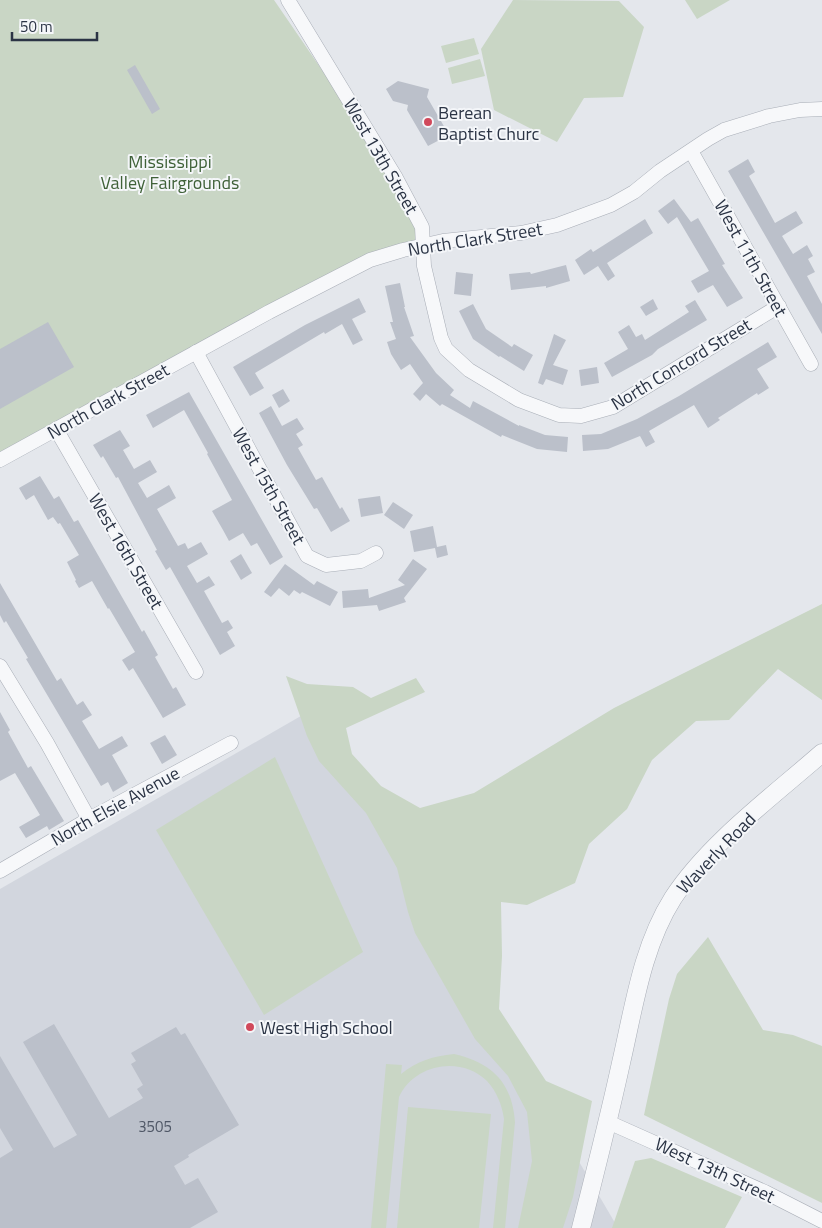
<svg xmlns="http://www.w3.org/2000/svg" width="822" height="1228" viewBox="0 0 822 1228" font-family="'Titillium Web',sans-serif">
  <rect width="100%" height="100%" fill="#e4e7ec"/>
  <path fill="#d2d6de" d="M313 709 618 1228H0V889Z"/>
  <g fill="#c9d6c5">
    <path d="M0 0H274L396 178 422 245 403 250 0 460Z"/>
    <path d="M513 0 619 1 644 27 623 97 584 98 557 142 494 110 481 49Z"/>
    <path d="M685 0H730L697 19Z"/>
    <path d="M474 38 479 54 446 63 441 46Z"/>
    <path d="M480 59 485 76 452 84 448 68Z"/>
    <path d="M822 604V700L778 669 729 720 696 721 652 760 627 809 589 844 575 883 527 905 501 902 502 956 499 1009 546 1081 592 1101 573 1197 563 1228H518L532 1161 527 1112 508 1076 475 1039 415 933 408 912 397 868 366 813 319 761 307 736 286 676 307 684 353 687 371 698 416 678 425 692 346 728 352 754 381 786 420 808 474 793 614 708Z"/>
    <path d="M275 757 363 952 264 1015 156 830Z"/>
    <path d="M708 937 763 1030 793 1035 822 1046V1203L644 1115 669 999 677 974Z"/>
    <path d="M454 1054C492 1063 512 1082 515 1122L505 1228H493L504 1119C502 1105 497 1092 487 1081 461 1055 414 1064 399 1097L386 1228H371L386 1064 402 1065 401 1074C417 1061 433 1056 454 1054Z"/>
    <path d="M408 1107 491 1114 479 1228H397Z"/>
    <path d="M651 1158 742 1197 725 1228H612L635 1161Z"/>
  </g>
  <g fill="#bbc0ca">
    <path d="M135 65 160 109 152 114 127 70Z"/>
    <path d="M398 81 429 89 427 97 449 135 428 146 407 110 408 105 393 101 386 89Z"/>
    <path d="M748 159 755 172 749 176 775 223 796 211 803 223 782 236 793 254 807 245 813 256 808 259 815 272 807 276 822 304V334L728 171Z"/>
    <path d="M674 199 691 222 698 218 725 264 722 265 743 298 727 307 713 285 698 293 691 281 709 271 677 217 668 224 658 211Z"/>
    <path d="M645 219 653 233 607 263 615 276 608 281 598 266 584 275 575 260 591 249 593 252Z"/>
    <path d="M566 265 570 281 546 288V286L511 290 509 274 530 272 531 274Z"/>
    <path d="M456 272 473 274 471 296 454 294Z"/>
    <path d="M400 283 405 307H404L414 336 410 337 436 373 454 390 450 395 470 408 473 401 519 426V425L545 435 568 437 567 452 537 449 502 435 501 437 442 404 440 406 426 394 420 401 413 394 423 383 410 364 401 370 391 354 387 342 396 339 390 322H393L385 286Z"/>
    <path d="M359 298 366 312 352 319 363 340 353 345 342 324 325 334 324 332 255 373 264 388 250 396 233 367 305 325Z"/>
    <path d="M653 299 658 309 646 316 640 307Z"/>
    <path d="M695 300 707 320 658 349 652 355 612 377 604 363 628 349 618 332 629 325 636 337 642 334 645 340 689 312 685 306Z"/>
    <path d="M473 304 486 329 512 347 514 344 533 355 524 371 500 356 499 357 473 339 459 311Z"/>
    <path d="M48 322 74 367 0 409V349Z"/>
    <path d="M554 334 566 340 553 365 568 370 563 385 546 379 543 385 538 383Z"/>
    <path d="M768 342 777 357 757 369 769 388 758 395 757 393 718 418 720 420 708 428 694 405 649 431 655 442 646 447 640 436 608 449 583 451 582 435 601 434 637 419 679 396Z"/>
    <path d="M597 367 599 383 581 386 579 370Z"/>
    <path d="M283 389 290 401 279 408 272 395Z"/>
    <path d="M189 392 283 557 270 565 257 543 251 546 243 533 229 541 223 530 212 511 232 500 207 454 208 453 184 410 153 428 146 415Z"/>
    <path d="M271 406 282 426 297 418 304 429 296 434 303 445 298 448 316 480 322 477 340 509 342 507 350 521 331 532 317 508 314 509 287 465 259 413Z"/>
    <path d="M120 430 130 446 123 450 134 469 150 460 157 472 138 483 147 498 169 485 176 498 157 509 178 546 185 543 188 549 201 542 208 554 187 566 197 583 209 576 215 585 204 591 222 623 228 620 233 628 227 632 235 646 220 655 170 567 166 570 155 551 157 550 118 477 116 478 103 456 101 458 93 445Z"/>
    <path d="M40 476 54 499 59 496 74 522 78 520 142 632 144 630 158 655 155 657 173 689 176 687 186 705 163 718 133 668 129 671 122 660 135 652 109 608 108 609 92 581 79 588 75 581 76 580 67 562 79 555 60 523 58 524 53 517 48 520 34 495 26 500 19 488Z"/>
    <path d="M380 496 383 513 361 517 358 499Z"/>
    <path d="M393 502 413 515 404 529 384 515Z"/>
    <path d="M433 526 437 547 446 545 448 555 437 558 435 548 414 552 410 531Z"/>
    <path d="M241 554 252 573 241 580 230 561Z"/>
    <path d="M413 559 427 569 404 598 406 602 379 611 377 605 343 608 342 591 368 589 369 598 405 585 398 580Z"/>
    <path d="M285 564 314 585 317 581 338 592 330 606 302 592 300 594 294 590 289 596 279 588 271 597 264 592Z"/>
    <path d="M0 583 57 681 61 678 77 705 83 701 92 715 82 721 99 749 122 736 128 746 112 755 128 783 113 792 108 782 101 786 26 659 28 658 6 621 4 623 0 615Z"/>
    <path d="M0 712 10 730 8 732 28 768 31 766 64 821 49 830 47 826 26 838 19 827 40 815 15 773 0 781Z"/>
    <path d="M165 735 177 755 162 764 150 743Z"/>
    <path d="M54 1024 109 1118 143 1098 137 1089 143 1085 131 1064 136 1061 131 1053 176 1027 181 1035 185 1033 239 1125 188 1155 189 1157 174 1166 185 1185 198 1178 218 1212 190 1228H0V1158L13 1150 0 1128V1056L54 1148 77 1135 23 1042Z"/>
  </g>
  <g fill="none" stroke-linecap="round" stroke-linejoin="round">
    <defs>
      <g id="minor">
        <path d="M288 0 396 178 422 227 424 266 441 338 446 349 469 370 519 400 559 415 581 416 613 407 779 306"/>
        <path d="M691 151 811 364"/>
        <path d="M196 352 307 556 326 565 361 561 376 553"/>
        <path d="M56 429 196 672"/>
        <path d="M0 460 269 312 370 260 403 250 443 241 521 233 557 225 611 205 634 192 660 171 708 139 724 130 769 116 800 110 822 109"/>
        <path d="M0 666 47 743 89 819"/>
        <path d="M0 871 89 819 231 743"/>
        <path d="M608 1122 765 1192 822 1221"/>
      </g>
      <path id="tertiary" d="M581 1228C595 1173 609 1118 621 1063 634 1007 642 947 673 898 709 843 773 796 822 753"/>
    </defs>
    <use href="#minor" stroke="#a9aeb7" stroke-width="15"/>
    <use href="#tertiary" stroke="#a9aeb7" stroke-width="19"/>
    <use href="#minor" stroke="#f7f8fa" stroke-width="14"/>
    <use href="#tertiary" stroke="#f7f8fa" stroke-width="18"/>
  </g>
  <g fill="#d1495b" stroke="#f4f6f9" stroke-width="2">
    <circle cx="428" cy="122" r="5"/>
    <circle cx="250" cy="1027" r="5"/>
  </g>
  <g text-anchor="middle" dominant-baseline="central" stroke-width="4" stroke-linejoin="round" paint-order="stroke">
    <g font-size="15" fill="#4f5766">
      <text x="155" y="1126">3505</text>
    </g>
    <g font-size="18" fill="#2b3445" stroke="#f4f6f9" text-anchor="start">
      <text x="438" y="112">Berean<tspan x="438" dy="21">Baptist Churc</tspan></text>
      <text x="260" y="1027">West High School</text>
    </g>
    <g font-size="18" fill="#2b3445" stroke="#f4f6f9">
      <text transform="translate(381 156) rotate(60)">West 13th Street</text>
      <text transform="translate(475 239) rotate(-9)">North Clark Street</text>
      <text transform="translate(751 258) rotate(61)">West 11th Street</text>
      <text transform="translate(681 364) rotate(-31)">North Concord Street</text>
      <text transform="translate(108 401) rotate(-29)">North Clark Street</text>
      <text transform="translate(269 486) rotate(61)">West 15th Street</text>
      <text transform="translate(126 551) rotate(60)">West 16th Street</text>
      <text transform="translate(115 806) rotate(-29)">North Elsie Avenue</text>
      <text transform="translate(716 853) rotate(-46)">Waverly Road</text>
      <text transform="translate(715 1170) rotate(25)">West 13th Street</text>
    </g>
    <g font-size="18" fill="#3f6138" stroke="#f4f6f9">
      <text x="170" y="161">Mississippi<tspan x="170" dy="21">Valley Fairgrounds</tspan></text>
    </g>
  </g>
  <path d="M12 32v8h85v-8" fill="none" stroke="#2b3445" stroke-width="2.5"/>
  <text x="20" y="32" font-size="15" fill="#2b3445" stroke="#f4f6f9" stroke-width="4" paint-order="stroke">50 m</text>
</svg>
